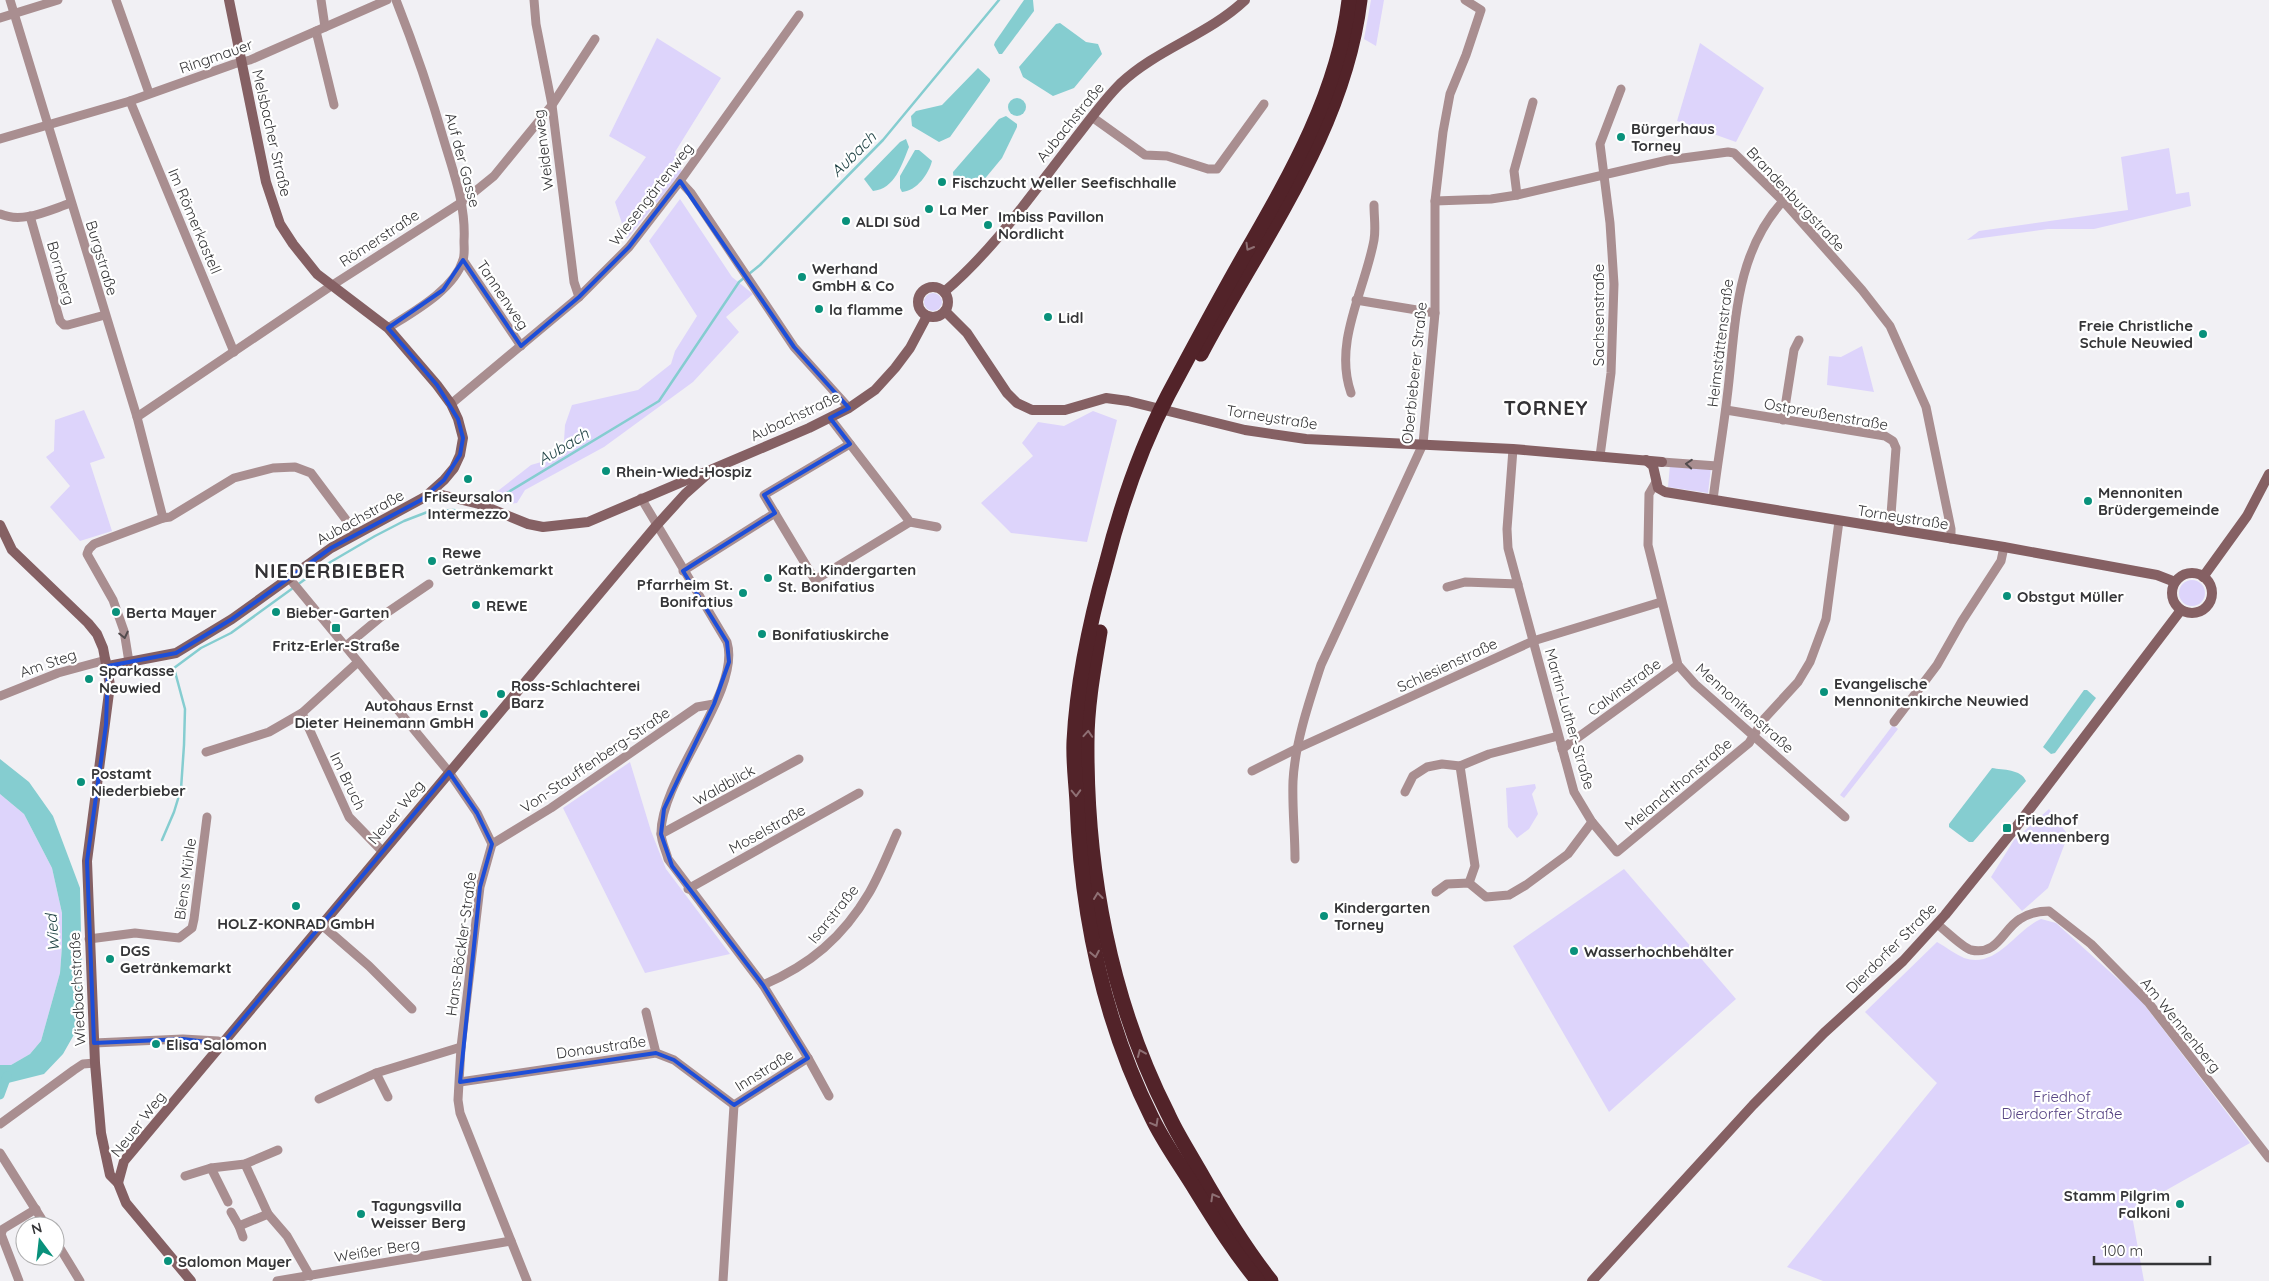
<svg xmlns="http://www.w3.org/2000/svg" width="2269" height="1281" viewBox="0 0 2269 1281" font-family="Quicksand,sans-serif">
  <rect width="100%" height="100%" fill="#f1f0f4"/>
  <g fill="#ddd4fb">
    <path d="M1371 0H1384L1376 46 1364 39Z"/>
    <path d="M657 38 721 78 675 152 682 172 627 239 615 202 646 157 609 136Z"/>
    <path d="M1700 43 1764 88 1736 142 1677 121Z"/>
    <path d="M2169 148 2176 194 2189 192 2191 206 2094 229H2048L1967 240 1979 231 2128 210 2121 157Z"/>
    <path d="M680 199 732 277 753 294 726 317 739 332 693 382 604 447 525 490 517 503 507 504 490 497 531 465 555 458 564 441 565 425 572 405 638 390 671 364 675 351 697 316 649 241Z"/>
    <circle cx="933" cy="302" r="9"/>
    <path d="M1862 346 1874 392 1827 385 1829 356 1841 357Z"/>
    <path d="M84 410 105 458 90 463 112 531 80 541 50 507 70 486 46 457 54 451 55 420Z"/>
    <path d="M1093 411 1117 420 1087 542 1011 533 981 503 1033 456 1022 443 1038 422 1064 426Z"/>
    <path d="M1670 465 1711 468 1708 493 1668 487Z"/>
    <circle cx="2192" cy="593" r="13"/>
    <path d="M1893 725 1898 729 1844 798 1840 795Z"/>
    <path d="M630 762 651 831 666 869 730 954 645 973 563 808Z"/>
    <path d="M1535 784 1536 788 1532 794 1538 814 1529 829 1517 838 1508 827 1506 788Z"/>
    <path d="M0 794 24 814 52 868 62 913V946L60 973 41 1041 30 1054 11 1065H0Z"/>
    <path d="M2049 809 2068 835 2048 888 2022 911 1991 877 2014 840Z"/>
    <path d="M1624 869 1736 999 1609 1112 1513 946Z"/>
    <path d="M2041 919 2056 923 2140 999 2250 1143 2131 1210 2144 1281H1823L1787 1267 1937 1083 1865 1012 1937 942C1946 947 1955 954 1964 958 1997 969 2015 930 2041 919Z"/>
  </g>
  <g fill="#85cdd0">
    <path d="M1024 0H1033L1034 11 1002 54H999L994 45 995 42Z"/>
    <path d="M1060 23 1086 42 1098 44 1102 54 1074 88 1053 96 1023 77 1019 67 1056 24Z"/>
    <path d="M978 68 990 79V81L950 137 939 142 912 126 911 116 916 111 942 105Z"/>
    <circle cx="1017" cy="107" r="9"/>
    <path d="M1006 116 1017 124V127L1002 158 978 187C966 193 953 186 953 172L999 119Z"/>
    <path d="M906 139 909 147C902 164 895 189 873 191L864 179 900 142Z"/>
    <path d="M915 150H919L932 161C929 173 917 191 902 192L900 188V176Z"/>
    <path d="M2084 690H2087L2096 698 2055 753 2051 754 2043 747Z"/>
    <path d="M0 759 29 782 53 816 80 888 82 981 76 1031 63 1054 44 1074 0 1085V1065H11L30 1054 41 1041 60 973 62 946V913L52 868 24 814 0 794Z"/>
    <path d="M1992 768C2003 770 2021 769 2026 781L1973 842H1969L1949 827V824Z"/>
  </g>
  <g fill="none" stroke-linecap="round" stroke-linejoin="round">
    <g stroke="#85cdd0" stroke-width="2.5">
      <path d="M487 505 659 401 739 282 760 265 883 140 999 0"/>
      <path d="M162 840 174 812 181 789 184 745 185 709 174 668 201 648 231 633 322 567 375 536 404 521 430 511 453 510 476 512 481 509"/>
    </g>
    <path stroke="#85cdd0" stroke-width="9" d="M0 1095 7 1076"/>
    <g stroke="#a98e90" stroke-width="9">
      <path d="M10 0 137 417 163 518 170 517 234 478 273 468 295 467 311 473 356 533"/>
      <path d="M116 0 149 93"/>
      <path d="M321 0 325 27"/>
      <path d="M534 0 536 24 552 105 574 282 579 297"/>
      <path d="M0 18 58 0"/>
      <path d="M316 31 334 105"/>
      <path d="M130 101 234 352"/>
      <path d="M1092 117 1145 155 1167 156 1208 169H1217L1264 104"/>
      <path d="M0 139 130 101 234 64 250 60 387 0"/>
      <path d="M680 181 691 193 794 347 849 408"/>
      <path d="M1517 195 1514 171 1533 102"/>
      <path d="M1435 201 1491 199 1517 195 1668 160 1728 152 1734 153 1783 201 1862 290 1890 326 1926 407 1951 529V539"/>
      <path d="M0 214C23 224 49 210 71 203"/>
      <path d="M30 216 60 321 64 325H68L105 315"/>
      <path d="M463 260 521 346"/>
      <path d="M1356 300 1435 313"/>
      <path d="M388 328C413 312 454 290 463 260 465 254 464 247 464 241 466 207 455 177 445 144 431 95 415 48 396 0"/>
      <path d="M1351 393C1333 342 1365 290 1374 240 1376 229 1374 217 1374 205"/>
      <path d="M451 404 579 297 629 247 680 181 799 15"/>
      <path d="M1726 410 1885 436 1893 441 1896 448 1890 528"/>
      <path d="M137 417 331 286 462 202 494 176 552 105 595 39"/>
      <path d="M830 418 910 522 937 527"/>
      <path d="M1783 420 1794 350 1799 340"/>
      <path d="M850 444 764 495 815 580 910 522"/>
      <path d="M1513 449 1507 529 1508 548 1574 792 1592 822 1617 852 1749 743 1764 719 1798 682 1810 662 1826 619 1839 521"/>
      <path d="M1600 456 1611 373 1614 284 1610 223 1600 144 1621 89"/>
      <path d="M1662 462 1717 466"/>
      <path d="M1656 482 1649 494 1648 545 1678 665 1695 684 1845 817"/>
      <path d="M641 498 727 642C742 691 661 778 661 833 661 841 666 851 668 859L763 985 808 1058 829 1096"/>
      <path d="M1713 500C1717 466 1723 432 1727 398 1736 328 1733 256 1783 201"/>
      <path d="M683 571 775 513"/>
      <path d="M289 578 449 772 477 813 492 844 480 887 461 1047 458 1100 460 1113 527 1281"/>
      <path d="M1447 587 1465 582 1518 584"/>
      <path d="M346 646 382 616 429 584"/>
      <path d="M129 662 124 631 113 600 87 554 89 549 94 544 163 518"/>
      <path d="M358 662 302 713 349 817 382 851"/>
      <path d="M0 696 58 673 106 660"/>
      <path d="M1894 722 1937 665 1962 621 2001 561 2004 547"/>
      <path d="M1562 749 1678 665"/>
      <path d="M206 752 269 732 302 713"/>
      <path d="M1460 766 1475 866 1469 883"/>
      <path d="M1252 771 1298 748 1533 641 1661 602"/>
      <path d="M1405 792 1413 776 1427 767 1442 764 1460 766 1489 754 1558 736"/>
      <path d="M661 834 799 759"/>
      <path d="M492 844 551 808 697 707 714 704"/>
      <path d="M1295 859C1295 833 1292 807 1293 781 1295 743 1309 702 1321 665L1423 444 1435 313V201L1443 132 1450 94 1466 55 1481 10 1465 0"/>
      <path d="M688 889 859 793"/>
      <path d="M1436 892 1447 884 1469 883 1486 897 1509 895 1526 885 1568 854 1592 822"/>
      <path d="M1937 924C1945 930 1963 948 1971 950 1998 956 2003 929 2020 919 2029 913 2039 911 2049 911L2091 944 2148 1002 2269 1158"/>
      <path d="M323 926 369 966 412 1009"/>
      <path d="M89 939 135 933 179 938 192 928 194 919 207 817"/>
      <path d="M763 985C810 965 843 937 869 893 880 874 888 853 897 833"/>
      <path d="M646 1012 656 1053"/>
      <path d="M94 1043 183 1039 218 1041 222 1044"/>
      <path d="M376 1073 388 1097"/>
      <path d="M460 1082 656 1053 674 1060 734 1105"/>
      <path d="M319 1099 376 1073 461 1047"/>
      <path d="M734 1105 808 1058"/>
      <path d="M0 1124 74 1070 83 1064 95 1063"/>
      <path d="M0 1153 46 1226"/>
      <path d="M245 1164 268 1214 287 1236 310 1276"/>
      <path d="M211 1168 228 1202"/>
      <path d="M185 1176 211 1168 245 1164 278 1150"/>
      <path d="M231 1212 239 1226 268 1214"/>
      <path d="M239 1226 243 1237"/>
      <path d="M55 1240 80 1281"/>
      <path d="M19 1281 1 1234 3 1229 36 1209"/>
      <path d="M277 1281 511 1241"/>
      <path d="M723 1281 734 1105"/>
    </g>
    <g stroke="#856063" stroke-width="10">
      <circle cx="933" cy="302" r="15"/>
      <path d="M944 292C995 249 1033 192 1074 140 1089 121 1103 101 1120 84 1157 49 1208 35 1245 0"/>
      <path d="M945 311 967 333 1007 393 1017 403 1032 410H1065L1106 398 1128 401 1245 430 1306 439 1513 449 1662 462"/>
      <path d="M1646 460 1653 466 1658 488 1665 492 2004 547 2157 575 2175 582"/>
      <path d="M434 490 438 494 479 504 528 524 543 527 588 522 809 428 849 408 875 390 895 368 910 348 927 316"/>
      <path d="M0 525 12 550 88 623 97 634 103 648 110 685 87 861 95 1063 101 1133 110 1175 118 1183 126 1203 191 1281"/>
      <circle cx="2192" cy="593" r="20"/>
      <path d="M2203 577 2247 516 2269 474"/>
      <path d="M108 666 176 653 232 619 331 548 425 497 444 480 454 468 460 455 463 438 458 419 451 404 437 385 388 328 317 274 293 244 280 224 266 182 229 0"/>
      <path d="M118 1183 124 1161 656 526 685 494 712 470"/>
      <path d="M1592 1281 1753 1105 1824 1033 1903 961 1945 915 2016 827 2181 610"/>
    </g>
    <g stroke="#522329" stroke-width="15">
      <path d="M1201 354C1261 240 1344 132 1360 0"/>
      <path d="M1100 632C1094 668 1087 705 1087 741 1086 869 1110 1000 1168 1114 1177 1134 1189 1152 1199 1170 1221 1209 1243 1246 1271 1281"/>
      <path d="M1258 1281C1234 1252 1215 1221 1195 1189 1181 1166 1164 1143 1152 1118 1103 1020 1081 912 1077 803 1076 783 1073 762 1074 741 1077 682 1090 621 1106 564 1121 505 1140 449 1168 395 1192 350 1216 305 1241 261 1288 179 1338 95 1349 0"/>
    </g>
  </g>
  <defs><path id="oneway-chevron" d="M-2-3.5L2.5 0L-2 3.5" fill="none" stroke-width="1.6" stroke-linecap="round" stroke-linejoin="round" transform="scale(1.25)"/></defs>
  <g stroke="#8f7074">
    <use href="#oneway-chevron" transform="translate(1249 247) rotate(120)"/>
    <use href="#oneway-chevron" transform="translate(1088 734) rotate(-86)"/>
    <use href="#oneway-chevron" transform="translate(1076 793) rotate(88)"/>
    <use href="#oneway-chevron" transform="translate(1098 896) rotate(-97)"/>
    <use href="#oneway-chevron" transform="translate(1095 954) rotate(79)"/>
    <use href="#oneway-chevron" transform="translate(1141 1053) rotate(-113)"/>
    <use href="#oneway-chevron" transform="translate(1155 1123) rotate(61)"/>
    <use href="#oneway-chevron" transform="translate(1214 1197) rotate(-119)"/>
  </g>
  <g stroke="#524b4d">
    <use href="#oneway-chevron" transform="translate(1689 464) rotate(-176)"/>
    <use href="#oneway-chevron" transform="translate(124 635) rotate(77)"/>
  </g>
  <path fill="none" stroke="#1d4ed8" stroke-width="4" stroke-linejoin="round" d="M680 181 794 347 849 408 830 418 850 444 764 495 775 513 683 571 727 642 729 662 714 704 664 809 661 834 672 866 763 985 808 1058 734 1105 674 1060 656 1053 460 1082 480 887 492 844 477 813 449 772 222 1044 183 1039 94 1043 87 861 106 725 108 666 176 653 232 619 331 548 421 500 444 480 460 455 463 438 458 419 437 385 388 328 443 290 463 260 521 346 579 297 629 247Z"/>
  <g fill="#09917b" stroke="#fff" stroke-width="2">
    <circle cx="1621" cy="137" r="5"/>
    <circle cx="942" cy="182" r="5"/>
    <circle cx="929" cy="209" r="5"/>
    <circle cx="846" cy="221" r="5"/>
    <circle cx="988" cy="225" r="5"/>
    <circle cx="802" cy="277" r="5"/>
    <circle cx="819" cy="309" r="5"/>
    <circle cx="1048" cy="317" r="5"/>
    <circle cx="2203" cy="334" r="5"/>
    <circle cx="606" cy="471" r="5"/>
    <circle cx="468" cy="479" r="5"/>
    <circle cx="2088" cy="501" r="5"/>
    <circle cx="432" cy="561" r="5"/>
    <circle cx="768" cy="578" r="5"/>
    <circle cx="743" cy="593" r="5"/>
    <circle cx="2007" cy="596" r="5"/>
    <circle cx="476" cy="605" r="5"/>
    <circle cx="116" cy="612" r="5"/>
    <circle cx="276" cy="612" r="5"/>
    <rect x="331" y="623" width="10" height="10" rx="2.5"/>
    <circle cx="762" cy="634" r="5"/>
    <circle cx="89" cy="679" r="5"/>
    <circle cx="1824" cy="692" r="5"/>
    <circle cx="501" cy="694" r="5"/>
    <circle cx="484" cy="714" r="5"/>
    <circle cx="81" cy="782" r="5"/>
    <rect x="2002" y="823" width="10" height="10" rx="2.5"/>
    <circle cx="296" cy="906" r="5"/>
    <circle cx="1324" cy="916" r="5"/>
    <circle cx="1574" cy="951" r="5"/>
    <circle cx="110" cy="959" r="5"/>
    <circle cx="156" cy="1044" r="5"/>
    <circle cx="2180" cy="1204" r="5"/>
    <circle cx="361" cy="1214" r="5"/>
    <circle cx="168" cy="1261" r="5"/>
  </g>
  <g text-anchor="middle" dominant-baseline="central" stroke-width="4.5" stroke-linejoin="round" paint-order="stroke">
    <g font-size="15" fill="#353537" stroke="#fff">
      <text transform="translate(216 56) rotate(-19)">Ringmauer</text>
      <text transform="translate(1070 122) rotate(-51)">Aubachstraße</text>
      <text transform="translate(272 133) rotate(77)">Melsbacher Straße</text>
      <text transform="translate(543 150) rotate(-97)">Weidenweg</text>
      <text transform="translate(463 160) rotate(75)">Auf der Gasse</text>
      <text transform="translate(651 194) rotate(-52)">Wiesengärtenweg</text>
      <text transform="translate(1796 199) rotate(47)">Brandenburgstraße</text>
      <text transform="translate(195 221) rotate(67)">Im Römerkastell</text>
      <text transform="translate(379 238) rotate(-33)">Römerstraße</text>
      <text transform="translate(102 258) rotate(73)">Burgstraße</text>
      <text transform="translate(61 273) rotate(74)">Bornberg</text>
      <text transform="translate(503 295) rotate(56)">Tannenweg</text>
      <text transform="translate(1598 315) rotate(-90)">Sachsenstraße</text>
      <text transform="translate(1720 343) rotate(-83)">Heimstättenstraße</text>
      <text transform="translate(1414 373) rotate(-84)">Oberbieberer Straße</text>
      <text transform="translate(1826 414) rotate(10)">Ostpreußenstraße</text>
      <text transform="translate(795 416) rotate(-25)">Aubachstraße</text>
      <text transform="translate(1272 417) rotate(9)">Torneystraße</text>
      <text transform="translate(360 517) rotate(-29)">Aubachstraße</text>
      <text transform="translate(1903 517) rotate(9)">Torneystraße</text>
      <text transform="translate(48 663) rotate(-19)">Am Steg</text>
      <text transform="translate(1447 665) rotate(-25)">Schlesienstraße</text>
      <text transform="translate(1624 687) rotate(-36)">Calvinstraße</text>
      <text transform="translate(1745 708) rotate(42)">Mennonitenstraße</text>
      <text transform="translate(1570 719) rotate(74)">Martin-Luther-Straße</text>
      <text transform="translate(595 760) rotate(-34)">Von-Stauffenberg-Straße</text>
      <text transform="translate(348 781) rotate(64)">Im Bruch</text>
      <text transform="translate(1678 784) rotate(-40)">Melanchthonstraße</text>
      <text transform="translate(724 785) rotate(-29)">Waldblick</text>
      <text transform="translate(396 812) rotate(-50)">Neuer Weg</text>
      <text transform="translate(767 829) rotate(-29)">Moselstraße</text>
      <text transform="translate(185 879) rotate(-82)">Biens Mühle</text>
      <text transform="translate(833 914) rotate(-51)">Isarstraße</text>
      <text transform="translate(461 944) rotate(-82)">Hans-Böckler-Straße</text>
      <text transform="translate(1891 948) rotate(-45)">Dierdorfer Straße</text>
      <text transform="translate(77 989) rotate(-93)">Wiedbachstraße</text>
      <text transform="translate(2181 1025) rotate(51)">Am Wennenberg</text>
      <text transform="translate(601 1047) rotate(-8)">Donaustraße</text>
      <text transform="translate(764 1070) rotate(-32)">Innstraße</text>
      <text transform="translate(138 1124) rotate(-52)">Neuer Weg</text>
      <text transform="translate(377 1250) rotate(-9)">Weißer Berg</text>
    </g>
    <g font-size="15" font-weight="bold" fill="#353537" stroke="#fff" text-anchor="start">
      <text x="1631" y="128">Bürgerhaus<tspan x="1631" dy="17">Torney</tspan></text>
      <text x="952" y="182">Fischzucht Weller Seefischhalle</text>
      <text x="939" y="209">La Mer</text>
      <text x="998" y="216">Imbiss Pavillon<tspan x="998" dy="17">Nordlicht</tspan></text>
      <text x="856" y="221">ALDI Süd</text>
      <text x="812" y="268">Werhand<tspan x="812" dy="17">GmbH &amp; Co</tspan></text>
      <text x="829" y="309">la flamme</text>
      <text x="1058" y="317">Lidl</text>
      <text x="2193" y="325" text-anchor="end">Freie Christliche<tspan x="2193" dy="17">Schule Neuwied</tspan></text>
      <text x="616" y="471">Rhein-Wied-Hospiz</text>
      <text x="2098" y="492">Mennoniten<tspan x="2098" dy="17">Brüdergemeinde</tspan></text>
      <text x="468" y="496" text-anchor="middle">Friseursalon<tspan x="468" dy="17">Intermezzo</tspan></text>
      <text x="442" y="552">Rewe<tspan x="442" dy="17">Getränkemarkt</tspan></text>
      <text x="778" y="569">Kath. Kindergarten<tspan x="778" dy="17">St. Bonifatius</tspan></text>
      <text x="733" y="584" text-anchor="end">Pfarrheim St.<tspan x="733" dy="17">Bonifatius</tspan></text>
      <text x="2017" y="596">Obstgut Müller</text>
      <text x="486" y="605">REWE</text>
      <text x="126" y="612">Berta Mayer</text>
      <text x="286" y="612">Bieber-Garten</text>
      <text x="772" y="634">Bonifatiuskirche</text>
      <text x="336" y="645" text-anchor="middle">Fritz-Erler-Straße</text>
      <text x="99" y="670">Sparkasse<tspan x="99" dy="17">Neuwied</tspan></text>
      <text x="1834" y="683">Evangelische<tspan x="1834" dy="17">Mennonitenkirche Neuwied</tspan></text>
      <text x="511" y="685">Ross-Schlachterei<tspan x="511" dy="17">Barz</tspan></text>
      <text x="474" y="705" text-anchor="end">Autohaus Ernst<tspan x="474" dy="17">Dieter Heinemann GmbH</tspan></text>
      <text x="91" y="773">Postamt<tspan x="91" dy="17">Niederbieber</tspan></text>
      <text x="2017" y="819">Friedhof<tspan x="2017" dy="17">Wennenberg</tspan></text>
      <text x="1334" y="907">Kindergarten<tspan x="1334" dy="17">Torney</tspan></text>
      <text x="296" y="923" text-anchor="middle">HOLZ-KONRAD GmbH</text>
      <text x="120" y="950">DGS<tspan x="120" dy="17">Getränkemarkt</tspan></text>
      <text x="1584" y="951">Wasserhochbehälter</text>
      <text x="166" y="1044">Elisa Salomon</text>
      <text x="2170" y="1195" text-anchor="end">Stamm Pilgrim<tspan x="2170" dy="17">Falkoni</tspan></text>
      <text x="371" y="1205">Tagungsvilla<tspan x="371" dy="17">Weisser Berg</tspan></text>
      <text x="178" y="1261">Salomon Mayer</text>
    </g>
    <g font-size="15" fill="#564382" stroke="#fff">
      <text x="2062" y="1096">Friedhof<tspan x="2062" dy="17">Dierdorfer Straße</tspan></text>
    </g>
    <g font-size="16" font-style="italic" fill="#1c3f41" stroke="#fff">
      <text transform="translate(853 154) rotate(-45)">Aubach</text>
      <text transform="translate(563 446) rotate(-31)">Aubach</text>
      <text transform="translate(52 933) rotate(-94)">Wied</text>
    </g>
    <g font-size="20" font-weight="bold" letter-spacing="1" fill="#343336" stroke="#fff">
      <text x="1546" y="407">TORNEY</text>
      <text x="330" y="570">NIEDERBIEBER</text>
    </g>
  </g>
  <g transform="translate(40 1241) rotate(345)"><circle r="24" fill="#ffffff" stroke="#aeaeaf"/>
  <path d="M0-4L9 19L0 12L-9 19Z" fill="#09917b"/>
  <text y="-8" font-size="14" font-weight="bold" text-anchor="middle" fill="#353537">N</text>
  </g>
  <path d="M2094 1256v8h116v-8" fill="none" stroke="#353537" stroke-width="2.5"/>
  <text x="2102" y="1256" font-size="15" fill="#353537" stroke="#ffffff" stroke-width="4" paint-order="stroke">100 m</text>
</svg>
